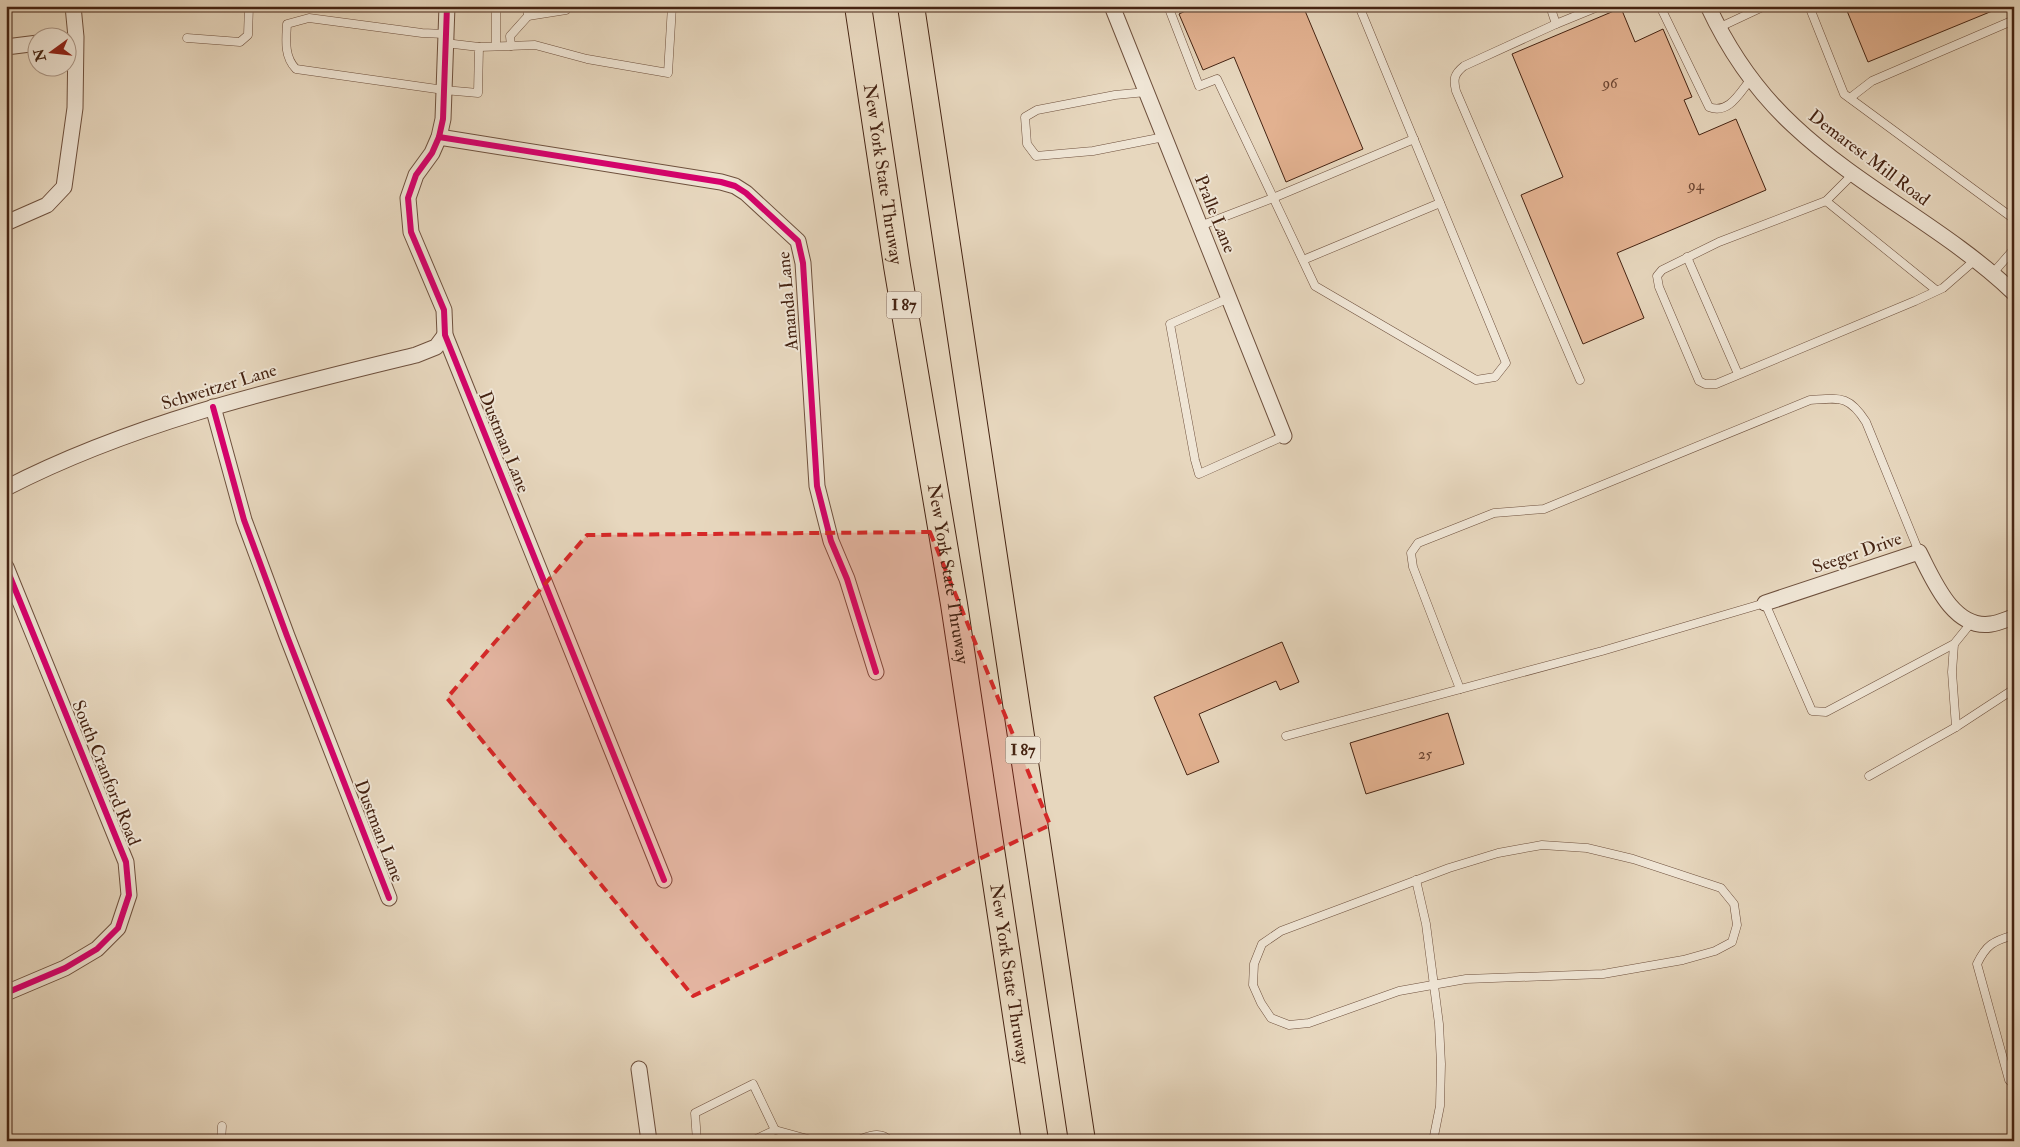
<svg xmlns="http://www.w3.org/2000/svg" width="2020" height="1147" viewBox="0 0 2020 1147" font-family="'IM FELL Double Pica',serif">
  <rect width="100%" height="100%" fill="#e7d7be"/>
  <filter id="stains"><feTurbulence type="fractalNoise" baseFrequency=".004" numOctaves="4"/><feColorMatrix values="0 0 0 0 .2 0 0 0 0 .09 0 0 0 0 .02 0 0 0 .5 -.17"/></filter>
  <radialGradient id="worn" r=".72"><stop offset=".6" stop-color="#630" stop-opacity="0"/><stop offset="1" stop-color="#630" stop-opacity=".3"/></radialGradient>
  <g fill="#e2b190" stroke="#452312">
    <path d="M1196 6H1303L1363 149 1286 182 1234 57 1203 70 1179 14Z"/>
    <path d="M1845 6H2002V7L1868 62Z"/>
    <path d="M1621 8 1635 42 1663 29 1692 97 1684 100 1699 135 1736 119 1766 190 1617 253 1644 318 1583 344 1521 195 1563 177 1512 54Z"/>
    <path d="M1282 642 1299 682 1280 690 1276 681 1199 714 1219 762 1187 775 1154 697Z"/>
    <path d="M1448 713 1464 764 1366 794 1350 743Z"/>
  </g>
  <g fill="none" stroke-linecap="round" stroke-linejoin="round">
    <defs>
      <g id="lane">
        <path d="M496 6V46"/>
        <path d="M1168 6 1199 86 1217 79 1315 286 1476 380 1495 377 1506 363 1359 6"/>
        <path d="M1550 6 1556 24"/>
        <path d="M1660 6 1709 107C1729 115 1740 92 1751 79"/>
        <path d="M1809 6 1844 94 2014 219"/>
        <path d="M528 16 566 10V6"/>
        <path d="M1718 28 1765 6"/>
        <path d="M187 38 240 42 248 35 249 6"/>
        <path d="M445 43 479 47 478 93 444 90 296 69C284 57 286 40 287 24L309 18 422 33 445 34"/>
        <path d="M511 46 510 36 528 16 527 6"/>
        <path d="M479 47 535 45 587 59 668 73 672 6"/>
        <path d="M1146 92 1115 95 1037 110 1025 117 1027 144 1036 156 1093 151 1164 137"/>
        <path d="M1850 98 1872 81 2014 20"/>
        <path d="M1854 173 1826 201 1719 242 1662 270 1657 276 1659 287 1699 381 1705 384H1716L1915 301 1943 288 1975 260"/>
        <path d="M1826 201 1936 290"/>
        <path d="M1200 226 1273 198 1414 139"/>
        <path d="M1687 257 1738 374"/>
        <path d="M1303 260 1440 203"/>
        <path d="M1993 273 2014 249"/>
        <path d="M1229 298 1170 324 1195 460 1199 474 1284 436"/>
        <path d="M1580 380 1456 91C1453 79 1454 74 1464 66L1556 24 1600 6"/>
        <path d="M1460 689 1413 567 1411 553 1418 543 1494 513 1544 509 1810 400C1840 398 1849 395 1866 422L1919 552"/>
        <path d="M1956 727 1952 672 1954 644 1971 623"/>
        <path d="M1286 736 1602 651 1765 603 1812 711 1826 712 1954 644"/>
        <path d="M1869 776 1956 727 2014 689"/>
        <path d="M1542 845 1587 848 1633 859 1721 888 1734 904 1737 925 1732 942 1715 951 1683 960 1603 974 1466 979 1399 991 1309 1023 1289 1025 1271 1018 1261 1003 1253 985 1254 964 1262 944 1281 931 1449 868 1498 853Z"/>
        <path d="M1416 880 1426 924 1439 1024 1441 1064 1440 1106 1433 1141"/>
        <path d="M2014 935C1993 941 1986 945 1977 964L2009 1080 2014 1085"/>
        <path d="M221 1141 222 1126"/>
        <path d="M697 1141 695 1113 753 1084 775 1130"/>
        <path d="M752 1141 775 1130 815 1141"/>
        <path d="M855 1141C868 1137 880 1130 890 1141"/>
      </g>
      <g id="street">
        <path d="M447 6 443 119 439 137 432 153 416 175 408 198 411 232 444 310 445 335 664 880"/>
        <path d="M1112 6 1284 436"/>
        <path d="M1708 6C1729 51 1757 92 1794 126 1861 189 1947 229 2014 293"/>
        <path d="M6 47 38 43"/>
        <path d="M439 137 721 182 735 186 746 193 798 241 803 263 817 486 831 541 847 579 876 672"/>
        <path d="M6 223 47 205 64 187 75 108 76 37 73 6"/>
        <path d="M213 407 244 520 287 636 389 898"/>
        <path d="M6 488C134 422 276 389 416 355L436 347 445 335"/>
        <path d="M6 567 126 862 129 895 118 928 97 949 65 968 6 993"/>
        <path d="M1765 603 1919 552C1933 579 1953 630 1991 624 1999 623 2007 619 2014 617"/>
        <path d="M639 1069 649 1141"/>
      </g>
      <g id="highway">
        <path id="s1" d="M858 6 897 266 954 604 1035 1141"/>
        <path d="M911 6 1082 1141"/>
      </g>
    </defs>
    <use href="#lane" stroke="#6e503d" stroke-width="9"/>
    <use href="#street" stroke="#6e503d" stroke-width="17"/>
    <use href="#highway" stroke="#452312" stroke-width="28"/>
    <use href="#lane" stroke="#efe5d5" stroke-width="8"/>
    <use href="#street" stroke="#efe5d5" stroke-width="15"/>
    <use href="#highway" stroke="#e7d7be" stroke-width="26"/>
    <defs>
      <g id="cycleway">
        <path d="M447 6 443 119 439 137 432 153 416 175 408 198 411 232 444 310 445 335 664 880"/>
        <path d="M439 137 721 182 735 186 746 193 798 241 803 263 817 486 831 541 847 579 876 672"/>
        <path d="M213 407 244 520 287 636 389 898"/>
        <path d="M6 567 126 862 129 895 118 928 97 949 65 968 6 993"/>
      </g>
    </defs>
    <use href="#cycleway" stroke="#efe5d5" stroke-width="9"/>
    <use href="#cycleway" stroke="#d6006c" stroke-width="6"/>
  </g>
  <path fill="#d62828" fill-opacity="0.2" stroke="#d62828" stroke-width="4" stroke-dasharray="10 6" stroke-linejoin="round" d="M930 532 1050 825 693 996 447 698 587 535Z"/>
  <g text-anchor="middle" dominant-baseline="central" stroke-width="4" stroke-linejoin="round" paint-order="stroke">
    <g font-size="15" fill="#6c4632">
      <text x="1610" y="83">96</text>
      <text x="1696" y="185">94</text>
      <text x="1425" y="754">25</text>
    </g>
    <g fill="#efe5d5" stroke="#785d4c" stroke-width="1">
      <rect x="886.5" y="291.5" width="35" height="27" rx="4"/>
      <rect x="1005.5" y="736.5" width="35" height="27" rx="4"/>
    </g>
    <g font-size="16" font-weight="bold" fill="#452312">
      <text x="904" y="305">I 87</text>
      <text x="1023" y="750">I 87</text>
    </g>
    <g font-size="18" fill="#452312" stroke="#efe5d5">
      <text transform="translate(1869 158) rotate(37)">Demarest Mill Road</text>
      <text stroke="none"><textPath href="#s1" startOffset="170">New York State Thruway</textPath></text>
      <text transform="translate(1215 214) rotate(68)">Pralle Lane</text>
      <text transform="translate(788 301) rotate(-95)">Amanda Lane</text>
      <text transform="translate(219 387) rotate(-17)">Schweitzer Lane</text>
      <text transform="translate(504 442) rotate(68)">Dustman Lane</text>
      <text transform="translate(1857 553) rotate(-19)">Seeger Drive</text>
      <text stroke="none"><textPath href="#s1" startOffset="575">New York State Thruway</textPath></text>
      <text transform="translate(106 773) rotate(68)">South Cranford Road</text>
      <text transform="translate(379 831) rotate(69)">Dustman Lane</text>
      <text stroke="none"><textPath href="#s1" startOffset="980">New York State Thruway</textPath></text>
    </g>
  </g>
  <rect width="2020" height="1147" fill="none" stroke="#e7d7be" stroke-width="25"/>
  <rect x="8" y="8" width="2005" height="1132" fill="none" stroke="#452312" stroke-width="2.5"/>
  <rect x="12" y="12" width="1995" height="1122" fill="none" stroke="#452312"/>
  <g transform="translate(52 52) rotate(255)"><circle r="24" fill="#efe5d5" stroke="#ab9787"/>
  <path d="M0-4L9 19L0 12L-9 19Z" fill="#8f2418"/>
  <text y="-8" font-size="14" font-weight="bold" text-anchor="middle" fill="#452312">N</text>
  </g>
  <rect width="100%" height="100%" filter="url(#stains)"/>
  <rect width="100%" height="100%" fill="url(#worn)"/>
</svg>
